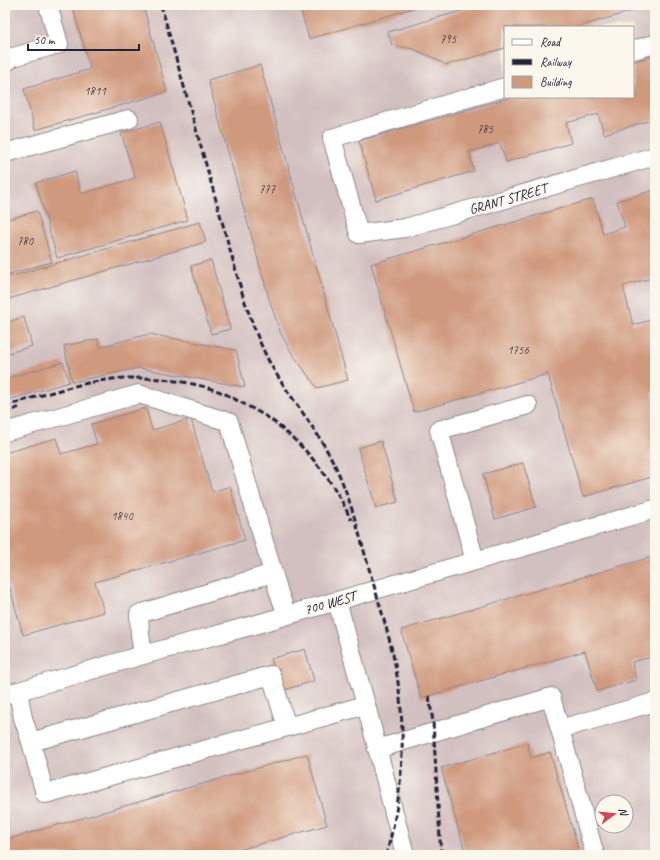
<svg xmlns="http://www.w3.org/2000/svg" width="660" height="860" viewBox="0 0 660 860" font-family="Caveat,sans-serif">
  <rect width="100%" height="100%" fill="#fbf7ec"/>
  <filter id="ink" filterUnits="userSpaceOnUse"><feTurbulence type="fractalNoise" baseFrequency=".025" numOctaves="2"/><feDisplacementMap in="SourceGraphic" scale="8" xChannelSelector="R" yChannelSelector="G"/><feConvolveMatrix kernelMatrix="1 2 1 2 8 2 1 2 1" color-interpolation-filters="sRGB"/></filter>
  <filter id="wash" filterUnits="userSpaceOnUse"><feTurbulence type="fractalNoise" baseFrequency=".012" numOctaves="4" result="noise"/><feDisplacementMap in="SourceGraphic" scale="16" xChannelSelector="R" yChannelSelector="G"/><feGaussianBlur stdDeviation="0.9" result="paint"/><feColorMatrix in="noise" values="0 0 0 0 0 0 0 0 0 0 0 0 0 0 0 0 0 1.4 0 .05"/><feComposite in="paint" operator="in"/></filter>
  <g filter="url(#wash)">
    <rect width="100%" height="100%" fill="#f5ead3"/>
    <path fill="#d2bfc0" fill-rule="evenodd" d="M5 5H655V855H5ZM505 27H633V97H505ZM602 802H626V826H602Z"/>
    <g id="blocks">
      <g fill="#cf997e">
        <path d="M72 5H143L167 92 35 130 24 89 90 69Z"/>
        <path d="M299 5H424L309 39Z"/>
        <path d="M482 5H635L636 10 577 27H505V48L446 65 432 57 413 49 392 45 388 32Z"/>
        <path d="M653 56 655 62V119L604 134 598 114 566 123 571 143 506 162 500 143 469 152 474 171 376 200 359 141 512 97H633V62Z"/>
        <path d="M260 65 348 380 317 388 292 353 281 334 269 299 208 80Z"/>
        <path d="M160 122 188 220 57 258 36 183 75 171 81 194 135 178 121 133Z"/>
        <path d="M655 190V277L623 286 633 325 655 319V391L652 392 655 403V476L583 497 548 374 414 412 371 264 593 199 603 234 625 227 617 201Z"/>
        <path d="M37 211 52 262 5 275V220Z"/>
        <path d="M200 222 206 242 5 300V278Z"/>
        <path d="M211 260 230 329 211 334 191 266Z"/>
        <path d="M24 317 32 346 5 354V323Z"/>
        <path d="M149 334 236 350 245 387 139 368 72 382 64 346 98 339 100 347Z"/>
        <path d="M63 362 69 382 5 401V379Z"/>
        <path d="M146 408 152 430 191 419 212 492 230 486 245 540 95 582 104 612 23 635 5 570V453L56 438 61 454 97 444 91 424Z"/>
        <path d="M381 441 398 502 376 508 358 448Z"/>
        <path d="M523 463 536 507 495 519 483 474Z"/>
        <path d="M655 556V656L632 662 636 680 597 691 585 651 421 698 401 630Z"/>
        <path d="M305 649 314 681 281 691 271 659Z"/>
        <path d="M527 743 531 758 550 752 580 855H466L441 768Z"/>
        <path d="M307 754 327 825 221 855H5V840Z"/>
      </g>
    </g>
  </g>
  <g filter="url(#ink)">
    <use href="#blocks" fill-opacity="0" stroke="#8c8687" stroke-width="1"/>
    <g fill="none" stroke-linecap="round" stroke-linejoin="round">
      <defs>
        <g id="minor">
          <path d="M633 50 655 44"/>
          <path d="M5 63 13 57 59 44 48 5"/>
          <path d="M505 87 332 138 359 234 405 228 655 156"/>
          <path d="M5 153 129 119"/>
          <path d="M5 432 139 394 229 422 279 593 287 615"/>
          <path d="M475 561 439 430 528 405"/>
          <path d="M143 655 140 634 139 614 273 573"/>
          <path d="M18 691 23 718 31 742 271 675 287 727 366 705 337 601"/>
          <path d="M5 695 143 655 250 626 655 509"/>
          <path d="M366 705 405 855"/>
          <path d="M560 729 655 702"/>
          <path d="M31 742 45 794 287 727"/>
          <path d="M377 749 551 697 595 855"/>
        </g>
      </defs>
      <use href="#minor" stroke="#8c8687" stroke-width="20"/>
      <use href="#minor" stroke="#fff" stroke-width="18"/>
      <g stroke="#22223b" stroke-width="3" stroke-dasharray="6 3" stroke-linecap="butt">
        <path d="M161 5 243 296C251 320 259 343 271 365 289 396 312 423 329 454 348 488 357 527 368 565 377 597 388 630 395 664 407 729 404 792 386 855"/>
        <path d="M5 406C45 395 87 379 128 378 158 377 196 382 223 393 230 396 236 400 242 403 255 410 269 417 280 427 311 452 335 484 351 520"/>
        <path d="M5 413 20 407"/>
        <path d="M429 696 433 722 441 855"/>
      </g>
    </g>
  </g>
  <g text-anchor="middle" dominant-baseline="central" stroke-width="4" stroke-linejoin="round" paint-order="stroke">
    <g font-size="12" fill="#4d404c">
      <text x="448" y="39">795</text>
      <text x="95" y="91">1811</text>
      <text x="485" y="129">785</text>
      <text x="267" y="189">777</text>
      <text x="25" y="241">780</text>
      <text x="518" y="350">1756</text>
      <text x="122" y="516">1840</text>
    </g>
    <g font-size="14" fill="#22223b" stroke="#fbf7ec">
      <text transform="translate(508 199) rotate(-16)">GRANT STREET</text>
      <text transform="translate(330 603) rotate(-16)">700 WEST</text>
    </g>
  </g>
  <rect width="660" height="860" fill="none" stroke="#fbf7ec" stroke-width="20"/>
  <rect x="504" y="26" width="130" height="72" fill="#fbf7ec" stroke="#a4a2a5"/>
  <rect x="512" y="39" width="20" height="6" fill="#ffffff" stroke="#a4a2a5"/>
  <text x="540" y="46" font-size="12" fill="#22223b">Road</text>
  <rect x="512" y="59" width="20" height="6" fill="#22223b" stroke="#a4a2a5"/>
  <text x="540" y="66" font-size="12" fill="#22223b">Railway</text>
  <rect x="512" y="76" width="20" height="12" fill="#cf997e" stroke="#a4a2a5"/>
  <text x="540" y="86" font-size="12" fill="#22223b">Building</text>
  <g transform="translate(614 814) rotate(74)"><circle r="19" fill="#fbf7ec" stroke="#a4a2a5"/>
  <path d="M0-3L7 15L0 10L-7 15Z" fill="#d1495b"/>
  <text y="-6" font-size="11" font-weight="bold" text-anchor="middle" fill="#22223b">N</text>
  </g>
  <path d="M28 44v6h111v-6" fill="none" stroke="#22223b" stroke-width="2"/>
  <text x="34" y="44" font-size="12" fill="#22223b" stroke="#fbf7ec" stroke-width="3" paint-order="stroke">50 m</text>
</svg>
